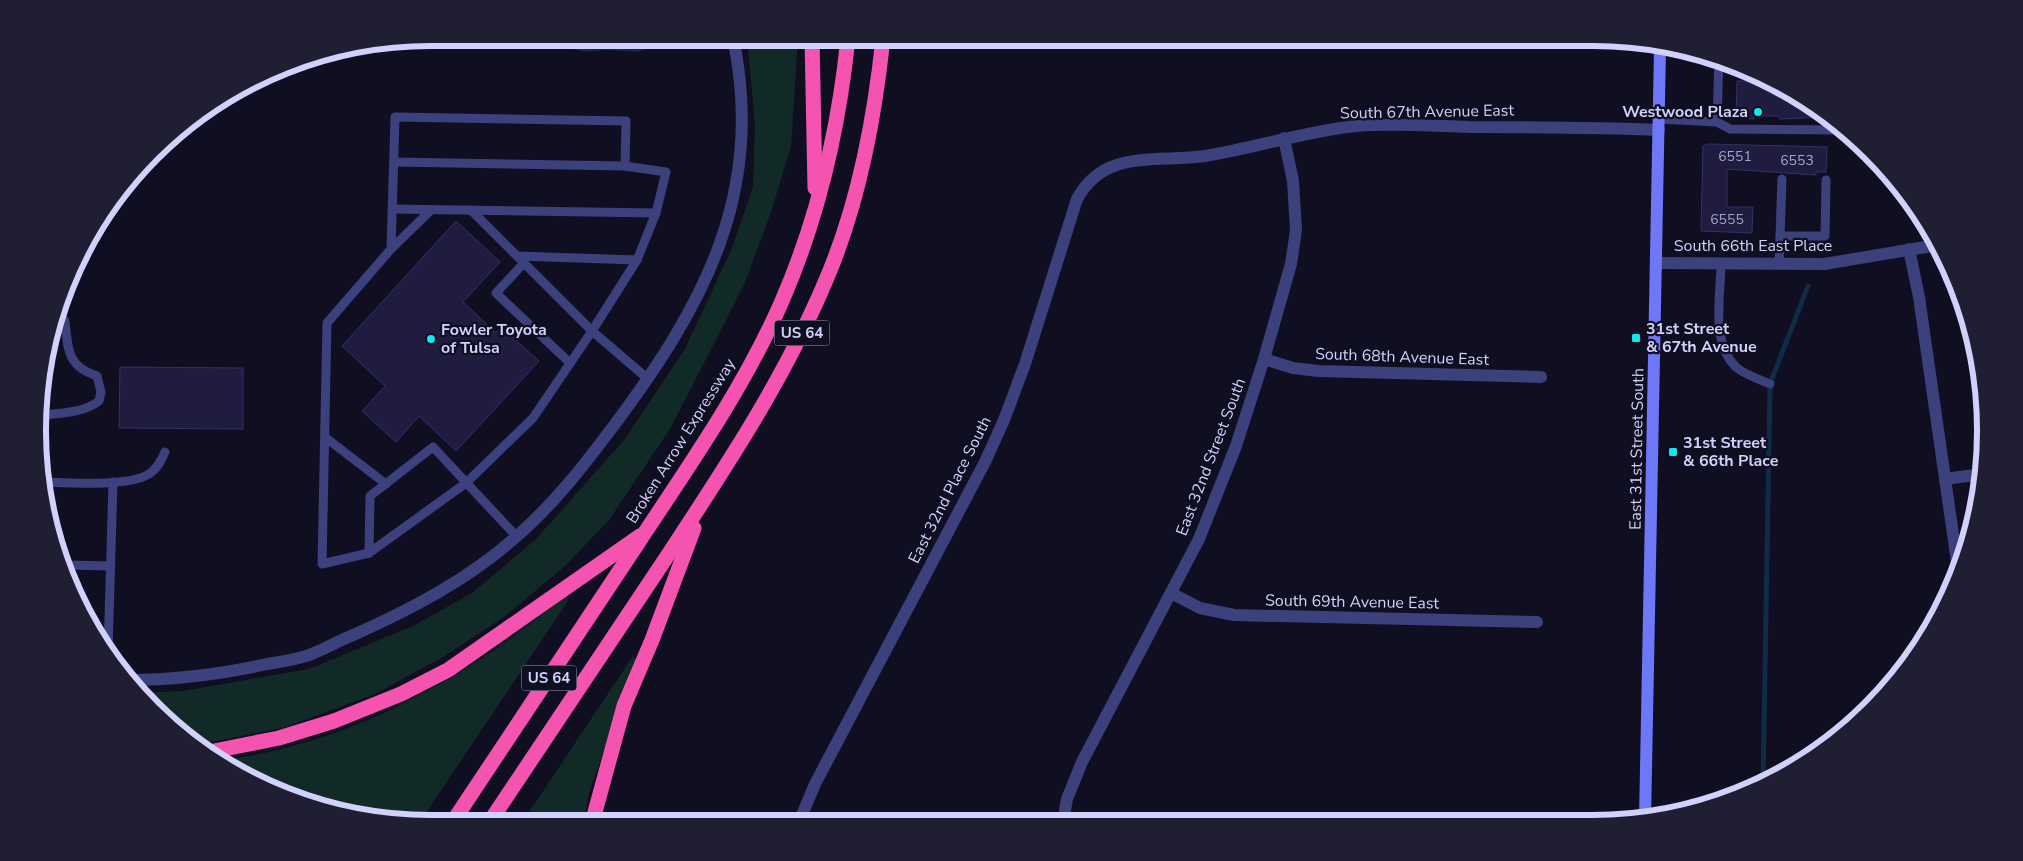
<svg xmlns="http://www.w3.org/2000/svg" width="2023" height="861" viewBox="0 0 2023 861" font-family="'Nunito Sans',sans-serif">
  <rect width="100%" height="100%" fill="#100e21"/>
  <g fill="#122a27">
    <path d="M747 38H798L791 147 771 212 744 285 670 429 609 520 566 565 504 617 443 657 375 694 283 728 196 745 191 742 138 693 183 691 309 669 413 626 472 593 536 539 624 440 685 349 732 248 753 187 755 124Z"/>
    <path d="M566 595 568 601 420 822 304 803 225 760C350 743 471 677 566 595Z"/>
    <path d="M633 656 636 660 589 793 584 823H522Z"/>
  </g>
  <path fill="#112b47" d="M446 38H661L659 44 637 52 607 50 586 52 536 41 464 42Z"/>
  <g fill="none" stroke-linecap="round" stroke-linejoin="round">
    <path stroke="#112b47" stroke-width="5" d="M1763 784 1770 384 1808 286"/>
  </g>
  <g fill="#201c40" stroke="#352f6b">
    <path d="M1737 81H1770L1789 90 1827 117 1780 119V116H1754V119L1736 118Z"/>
    <path d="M1708 144 1827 147 1826 172H1816V175L1727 169V207H1753L1752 233 1701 231 1703 146Z"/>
    <path d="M456 221 500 262 463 302 496 333 501 327 539 361 456 451 419 416 396 442 362 411 385 386 342 346Z"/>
    <path d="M120 367 243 368V429L119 428Z"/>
  </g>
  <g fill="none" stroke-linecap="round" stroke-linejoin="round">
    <g stroke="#3c407d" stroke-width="9">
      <path d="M395 117 626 121 625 166 666 172 656 213 637 260 592 331 533 418 466 483 369 553 322 564 327 323 391 249Z"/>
      <path d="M1659 119 1717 122 1719 58"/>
      <path d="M1717 122 1730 129 1844 130"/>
      <path d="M394 162 625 166"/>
      <path d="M392 209 656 213"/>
      <path d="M471 210 592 331 648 379"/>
      <path d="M1780 236H1825L1826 180"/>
      <path d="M391 249 431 210"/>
      <path d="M517 256 637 260"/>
      <path d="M524 263 496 293 570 363"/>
      <path d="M1721 263C1721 295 1710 342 1736 367 1745 375 1759 379 1770 384"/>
      <path d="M1779 265 1782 179"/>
      <path d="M42 415C62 413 83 413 99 401L101 392 97 376C67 366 68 350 65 321L56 314"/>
      <path d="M326 438 386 484"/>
      <path d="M44 482C70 483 128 487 149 474 157 469 161 461 165 452"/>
      <path d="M369 553 370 496 433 447 517 537"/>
      <path d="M67 565 111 566"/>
      <path d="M108 652 113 482"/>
    </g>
    <g stroke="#3c407d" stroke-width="12">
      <path d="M1909 249 1919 297 1958 569"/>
      <path d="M1657 263 1824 264 1938 245"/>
      <path d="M1264 359 1293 368 1318 371 1541 377"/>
      <path d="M1945 479 1982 474"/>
      <path d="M1171 593 1200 608 1234 615 1537 622"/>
      <path d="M799 822 815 784 985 462 1004 420 1025 364 1077 199C1105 148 1157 163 1205 156 1256 148 1305 131 1357 126 1394 123 1433 126 1470 127 1533 127 1596 127 1659 130"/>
      <path d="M1063 822 1067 799 1082 762 1199 539 1236 446 1264 359 1291 264 1296 230 1293 181 1284 138"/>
    </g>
    <path stroke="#3c407d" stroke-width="12" d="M128 680C175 680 221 674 267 664 279 662 293 660 306 656 321 651 336 642 351 636 410 610 469 579 517 536 555 503 585 464 615 424 704 305 766 191 733 38"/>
    <path stroke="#6d77f7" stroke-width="12" d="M1645 820 1660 49"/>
    <g stroke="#f553b0" stroke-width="15">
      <path d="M812 38 815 188"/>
      <path d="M209 752 279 738 334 721 401 694 448 670 640 536"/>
      <path d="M452 823C515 729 577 634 640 540 691 463 745 386 782 301 818 218 839 127 848 38"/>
      <path d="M489 823C545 739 602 655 658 570 722 473 787 377 831 268 860 196 875 115 883 38"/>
      <path d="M592 823 624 706 652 640 694 528"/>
    </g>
  </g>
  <g fill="#0deaeb" stroke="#100e21" stroke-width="2">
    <circle cx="1758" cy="112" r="5"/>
    <rect x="1631" y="333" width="10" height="10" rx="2.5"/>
    <circle cx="431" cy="339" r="5"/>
    <rect x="1668" y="447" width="10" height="10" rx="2.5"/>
  </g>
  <g text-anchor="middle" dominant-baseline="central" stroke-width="4.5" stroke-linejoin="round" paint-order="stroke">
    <g font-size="14" fill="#a6a4cd">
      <text x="1735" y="156">6551</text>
      <text x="1797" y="160">6553</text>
      <text x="1727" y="219">6555</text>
    </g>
    <g fill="#100e21" stroke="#9896ba" stroke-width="1">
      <rect x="774.5" y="320.5" width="55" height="25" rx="4"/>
      <rect x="521.5" y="665.5" width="55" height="25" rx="4"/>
    </g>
    <g font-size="15" font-weight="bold" fill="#d2d1fc">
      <text x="802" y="333">US 64</text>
      <text x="549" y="678">US 64</text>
    </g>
    <g font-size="16" fill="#d2d1fc" stroke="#100e21">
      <text transform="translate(1427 112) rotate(-1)">South 67th Avenue East</text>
      <text x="1753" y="246">South 66th East Place</text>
      <text transform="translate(1402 357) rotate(2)">South 68th Avenue East</text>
      <text transform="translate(681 441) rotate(-58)">Broken Arrow Expressway</text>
      <text transform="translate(1637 449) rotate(-89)">East 31st Street South</text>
      <text transform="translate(1211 457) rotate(-69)">East 32nd Street South</text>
      <text transform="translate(950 490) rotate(-63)">East 32nd Place South</text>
      <text transform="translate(1352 602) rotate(1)">South 69th Avenue East</text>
    </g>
    <g font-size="16" font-weight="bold" fill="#d2d1fc" stroke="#100e21" text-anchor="start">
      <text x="1748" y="112" text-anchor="end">Westwood Plaza</text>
      <text x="1646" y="329">31st Street<tspan x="1646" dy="18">&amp; 67th Avenue</tspan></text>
      <text x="441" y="330">Fowler Toyota<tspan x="441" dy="18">of Tulsa</tspan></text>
      <text x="1683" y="443">31st Street<tspan x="1683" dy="18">&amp; 66th Place</tspan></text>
    </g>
  </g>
  <path d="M0 0H2023V861H0ZM430 46H1593A384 384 0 0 1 1977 430V431A384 384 0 0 1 1593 815H430A384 384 0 0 1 46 431V430A384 384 0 0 1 430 46Z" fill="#201e33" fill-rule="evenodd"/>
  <path fill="none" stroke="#d2d1fc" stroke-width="6" d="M430 46H1593A384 384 0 0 1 1977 430V431A384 384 0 0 1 1593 815H430A384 384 0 0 1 46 431V430A384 384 0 0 1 430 46Z"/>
</svg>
